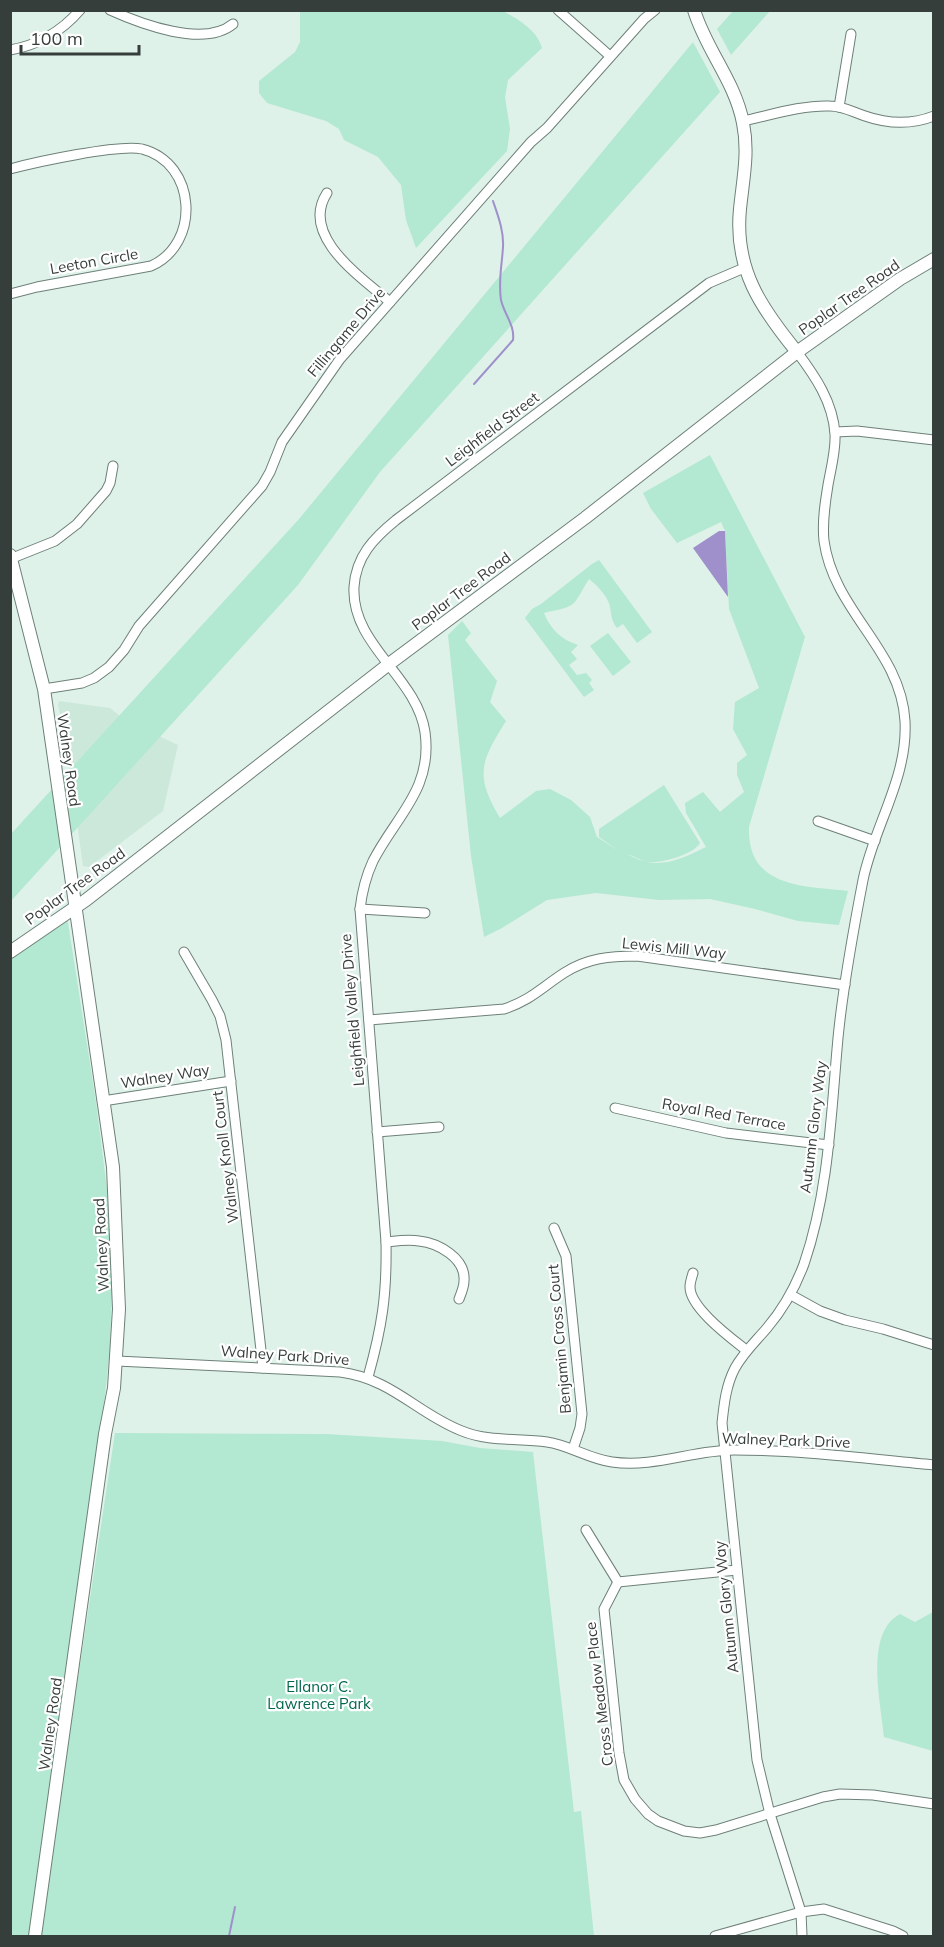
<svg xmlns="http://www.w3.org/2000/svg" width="944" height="1947" viewBox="0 0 944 1947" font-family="Mulish,sans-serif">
  <rect width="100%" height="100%" fill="#def2e9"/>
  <path fill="#cce8db" d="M59 701 110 708 125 720 178 745 163 811 89 867 83 866 65 737 58 705Z"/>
  <g fill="#b3e8d2">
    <path d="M734 10 770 11 731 55 717 29Z"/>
    <path d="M300 11H503C519 20 537 30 542 48L508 80 505 97 510 129 507 151 416 248 406 220 401 185 378 157 344 140 339 129 326 121 267 103 259 93V81L295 52 300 42Z"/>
    <path d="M693 42 720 92 380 472 298 585 11 901 10 835 299 519Z"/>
    <path d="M710 455 805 637 749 827C747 888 803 886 848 891L839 925 798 921 755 909 710 899 659 900 596 893 547 900 502 928 484 937 471 856 448 635 462 621 471 633 465 640 497 681 490 702 506 721C481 761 474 775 500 818L536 791 550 789 571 800 590 817 597 837 619 851 599 837V829L664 785 700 843C694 854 663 863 650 862 643 862 634 856 627 854 657 871 677 861 706 847L686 813 685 803 703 792 720 812 744 792 737 775V763L747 755 733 729 735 702 759 688 729 609 725 531 721 522 677 543 651 509 643 493Z"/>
    <path d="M599 560 652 632 637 643 623 624 617 628C610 619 612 613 609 603 605 594 597 585 589 579 571 608 579 605 544 613 550 629 562 640 578 645L571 652 577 659 569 665 577 675 586 673 592 680 589 683 594 690 584 697 525 618 532 609 541 604 592 564Z"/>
    <path d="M608 633 631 662 613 676 590 646Z"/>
    <path d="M67 916 96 1102 111 1221 112 1286 110 1347 103 1415 31 1936H10V958Z"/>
    <path d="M115 1433 326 1434 442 1441 480 1448 533 1452 574 1812 581 1811 594 1936H39Z"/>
    <path d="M933 1612V1751L884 1737C881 1702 864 1633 900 1614L915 1622Z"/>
  </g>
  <path fill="#9f90cb" d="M719 531H725L728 597 693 548Z"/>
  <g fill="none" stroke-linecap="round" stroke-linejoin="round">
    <g stroke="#9f90cb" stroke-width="2">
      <path d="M474 384 513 340C515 325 504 314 501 300 498 281 502 265 503 247 504 231 498 216 493 201"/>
      <path d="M229 1936 235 1907"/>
    </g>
    <defs>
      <g id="street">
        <path d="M110 10C141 24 204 48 233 24"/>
        <path d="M558 10 610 56"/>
        <path d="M10 50C39 45 61 32 80 10"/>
        <path d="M839 107 851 34"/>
        <path d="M743 121C771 115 801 105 830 106 843 106 853 112 865 116 888 124 911 125 934 116"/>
        <path d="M10 169C36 162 119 144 142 149 197 163 201 244 151 266L37 287 10 294"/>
        <path d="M327 193C299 236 362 278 390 302"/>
        <path d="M797 352C815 376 833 402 835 434 836 450 831 468 828 485 825 503 822 522 824 541 834 612 901 650 905 721 908 778 874 826 863 880 853 932 843 986 838 1038 831 1114 829 1191 804 1264 795 1288 784 1308 767 1328 756 1341 744 1352 735 1368 726 1385 724 1404 722 1423L757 1760 770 1814 801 1912 802 1936"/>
        <path d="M835 432 857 431 934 440"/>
        <path d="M10 559 55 541 77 524 106 491 110 483 113 466"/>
        <path d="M44 689 82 683 94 678 109 667 124 650 139 626 262 486 270 472 282 442 340 359 531 142 547 128 644 19 655 10"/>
        <path d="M818 821 875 841"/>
        <path d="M360 909 425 913"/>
        <path d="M184 952 212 1000 220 1016 226 1040 263 1368"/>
        <path d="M369 1020 504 1009C531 1000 541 988 564 973 587 958 610 956 637 956L845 985"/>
        <path d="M103 1101 231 1081"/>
        <path d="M615 1108 726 1133 829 1145"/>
        <path d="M377 1132 439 1127"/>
        <path d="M554 1228 566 1256 582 1414 580 1428 573 1449"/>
        <path d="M386 1242C396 1241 408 1239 419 1241 438 1243 466 1258 464 1281 464 1287 461 1294 459 1299"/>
        <path d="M693 1273C692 1277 690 1282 690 1287 690 1308 731 1338 746 1350"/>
        <path d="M791 1295 820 1311 845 1320 883 1329 934 1345"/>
        <path d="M117 1361 340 1372C393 1379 416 1413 462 1431 489 1442 518 1438 547 1442 569 1445 589 1459 612 1462 654 1468 693 1450 734 1450 799 1450 869 1459 934 1465"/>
        <path d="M368 1377C382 1327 387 1295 386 1242L360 909C362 892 366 876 373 861 396 816 433 789 425 732 417 677 351 645 354 587 356 556 374 538 396 520L709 283 744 268"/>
        <path d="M586 1530 618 1582 737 1570"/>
        <path d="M618 1582 604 1609 619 1753 624 1780 635 1799 648 1814 658 1821 684 1831 700 1833 716 1830 823 1797 840 1794 873 1795 934 1804"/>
        <path d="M715 1936 801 1912 824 1909 893 1931 903 1936"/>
      </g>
      <g id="secondary">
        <path d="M694 10C706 50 735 81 743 123 749 153 743 179 740 209 734 269 761 308 797 352"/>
        <path d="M10 555 44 689 113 1167 119 1309 114 1388 105 1434 35 1936"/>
        <path d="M10 952 86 900 389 664 585 518 797 352 900 279 934 259"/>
      </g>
    </defs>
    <use href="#street" stroke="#6e8078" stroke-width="11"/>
    <use href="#secondary" stroke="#6e8078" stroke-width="14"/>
    <use href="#street" stroke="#fff" stroke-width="9"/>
    <use href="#secondary" stroke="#fff" stroke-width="12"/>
  </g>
  <g text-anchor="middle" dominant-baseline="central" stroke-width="4.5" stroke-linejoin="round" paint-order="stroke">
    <g font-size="15" fill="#363e3b" stroke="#fff">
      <text transform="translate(94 261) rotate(-10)">Leeton Circle</text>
      <text transform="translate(849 297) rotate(-35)">Poplar Tree Road</text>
      <text transform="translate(346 332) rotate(-50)">Fillingame Drive</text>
      <text transform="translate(492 429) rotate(-37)">Leighfield Street</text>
      <text transform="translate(461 591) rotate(-37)">Poplar Tree Road</text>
      <text transform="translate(69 760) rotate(82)">Walney Road</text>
      <text transform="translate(75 886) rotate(-36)">Poplar Tree Road</text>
      <text transform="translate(674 948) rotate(6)">Lewis Mill Way</text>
      <text transform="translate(352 1010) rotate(-95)">Leighfield Valley Drive</text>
      <text transform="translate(165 1076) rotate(-9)">Walney Way</text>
      <text transform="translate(724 1114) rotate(10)">Royal Red Terrace</text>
      <text transform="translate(813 1127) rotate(-83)">Autumn Glory Way</text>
      <text transform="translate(225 1157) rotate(-97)">Walney Knoll Court</text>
      <text transform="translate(101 1245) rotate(-93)">Walney Road</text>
      <text transform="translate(559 1339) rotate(-95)">Benjamin Cross Court</text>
      <text transform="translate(285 1355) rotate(4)">Walney Park Drive</text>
      <text transform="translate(786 1440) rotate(2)">Walney Park Drive</text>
      <text transform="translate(726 1607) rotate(-96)">Autumn Glory Way</text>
      <text transform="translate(599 1694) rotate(-97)">Cross Meadow Place</text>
      <text transform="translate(50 1724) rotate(-82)">Walney Road</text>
    </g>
    <g font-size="15" fill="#00674c" stroke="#fff">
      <text x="319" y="1686">Ellanor C.<tspan x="319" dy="17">Lawrence Park</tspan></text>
    </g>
  </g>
  <rect width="944" height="1947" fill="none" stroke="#363e3b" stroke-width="24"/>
  <path d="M21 45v9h118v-9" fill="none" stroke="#363e3b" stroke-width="3"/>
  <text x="30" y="45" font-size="18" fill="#363e3b" stroke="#ffffff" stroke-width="4.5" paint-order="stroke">100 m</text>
</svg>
